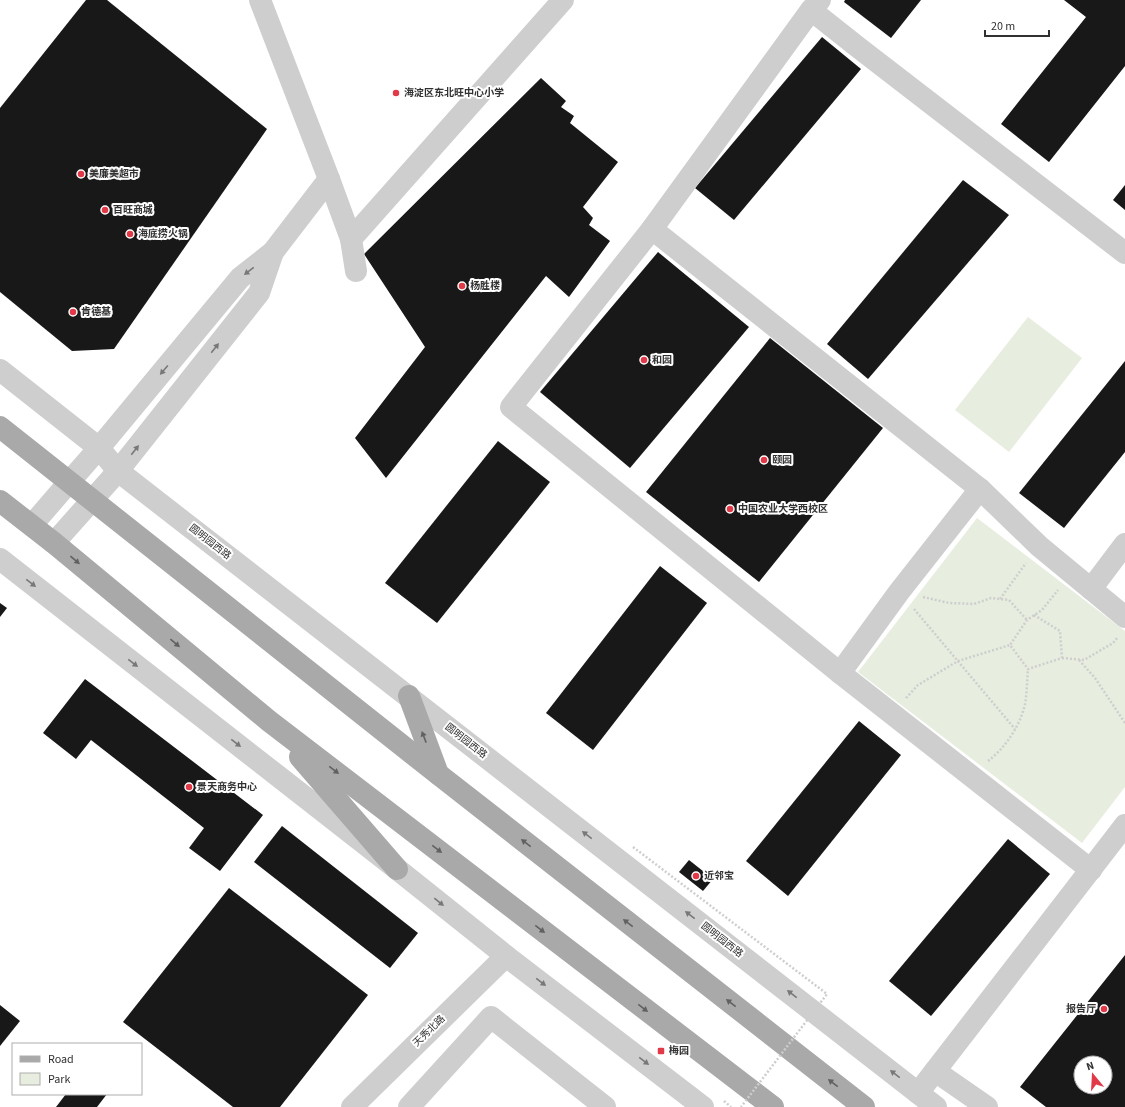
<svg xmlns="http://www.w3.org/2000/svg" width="1125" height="1107" viewBox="0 0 1125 1107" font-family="'Source Sans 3','Noto Sans SC',sans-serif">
  <rect width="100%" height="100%" fill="#fff"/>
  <g fill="#e7eddf">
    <path d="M1028 317 1082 358 1009 452 955 410Z"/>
    <path d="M977 518 1125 631V787L1082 843 858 672Z"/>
  </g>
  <g fill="#181818" fill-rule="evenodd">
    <path d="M86 0H107L267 129 114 349 72 351 0 292V108Z"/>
    <path d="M845 0H921L891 38 844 2Z"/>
    <path d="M1064 0H1125V66L1049 162 1001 124 1086 17Z"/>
    <path d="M822 37 861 69 734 220 695 188Z"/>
    <path d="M541 78 566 101 561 107 574 116 570 123 618 162 583 207 593 218 589 225 610 241 569 297 546 276 386 478 355 438 425 347 364 254Z"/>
    <path d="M963 180 1009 215 868 379 827 344Z"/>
    <path d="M1125 185V210L1113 200Z"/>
    <path d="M658 252 749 327 630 468 540 392Z"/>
    <path d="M770 338 883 428 759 582 646 492Z"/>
    <path d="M1125 361V452L1064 528 1019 493Z"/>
    <path d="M498 441 550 482 437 623 385 583Z"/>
    <path d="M660 566 707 603 593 750 546 713Z"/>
    <path d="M0 603 7 608 0 617Z"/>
    <path d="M85 679 263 815 220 871 189 848 204 828 91 740 76 759 43 733Z"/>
    <path d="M859 721 901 755 788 896 746 861Z"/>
    <path d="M282 826 418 933 390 968 254 862Z"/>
    <path d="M1008 839 1050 874 931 1016 889 981Z"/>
    <path d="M689 860 713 879 703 891 679 872Z"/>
    <path d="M229 888 368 995 280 1107H233L123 1022Z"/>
    <path d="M1125 955V1107H1046L1020 1087ZM1081 1063H1105V1087H1081Z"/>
    <path d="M0 1005 20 1021 0 1046Z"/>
    <path d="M66 1094H107L97 1107H56Z"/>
  </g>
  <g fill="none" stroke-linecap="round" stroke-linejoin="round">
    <g stroke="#cecece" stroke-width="2.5" stroke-dasharray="2 2" stroke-linecap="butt">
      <path d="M923 597 949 603 974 604 991 598 1009 600 1027 620"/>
      <path d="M1000 599 1026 563"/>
      <path d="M914 609 1015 729"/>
      <path d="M1034 615 1060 631 1062 658 1028 669 1010 645 1027 620 1042 610 1058 590"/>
      <path d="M1062 658 1084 660 1113 643 1118 637"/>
      <path d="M1079 660 1095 678 1125 723"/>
      <path d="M906 698 918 685 958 661 1010 645"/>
      <path d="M988 761C1006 747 1020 726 1025 704 1027 693 1027 681 1028 669"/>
      <path d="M724 1101 731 1107"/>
    </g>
    <g stroke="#cecece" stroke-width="22">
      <path d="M260 0 329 179 351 239 356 271"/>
      <path d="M820 0 811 10 859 48 1125 253"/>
      <path d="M811 10 652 229 980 489 1039 546 1125 617"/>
      <path d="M652 229 511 407 840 673 1091 870"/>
      <path d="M351 239 563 0"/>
      <path d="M273 252 329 179"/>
      <path d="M0 370 99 448 118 471 936 1107"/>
      <path d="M32 525 70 481 99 448 240 278 273 252 259 293 118 471 54 543"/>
      <path d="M0 559 397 869 506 956 703 1107"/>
      <path d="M1091 589 1125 544"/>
      <path d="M840 673 899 592 980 489"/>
      <path d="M935 1071 987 1107"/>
      <path d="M918 1093 1125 825"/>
      <path d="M352 1107 506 956"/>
      <path d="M409 1107 491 1017 605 1107"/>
    </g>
    <g stroke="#a9a9a9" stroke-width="22">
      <path d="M0 427 438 774 864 1107"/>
      <path d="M0 501 54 543 269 721 773 1107"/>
      <path d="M409 696 438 774"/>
      <path d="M300 757 397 869"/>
    </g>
    <path stroke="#cecece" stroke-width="2.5" stroke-dasharray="2 2" stroke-linecap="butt" d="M633 847 827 994 741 1107"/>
  </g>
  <defs><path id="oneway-solid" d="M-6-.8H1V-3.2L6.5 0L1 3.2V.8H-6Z"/></defs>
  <g fill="#787878">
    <use href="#oneway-solid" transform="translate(249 271) rotate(142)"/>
    <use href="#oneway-solid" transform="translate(215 348) rotate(-52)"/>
    <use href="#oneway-solid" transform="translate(164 370) rotate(130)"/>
    <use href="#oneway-solid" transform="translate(135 450) rotate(-52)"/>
    <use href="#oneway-solid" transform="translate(31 583) rotate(38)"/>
    <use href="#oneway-solid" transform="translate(133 663) rotate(38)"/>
    <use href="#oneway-solid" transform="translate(236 743) rotate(38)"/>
    <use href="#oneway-solid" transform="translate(587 835) rotate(-142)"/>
    <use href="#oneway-solid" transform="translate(439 902) rotate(39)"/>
    <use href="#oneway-solid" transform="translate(690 915) rotate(-142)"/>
    <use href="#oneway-solid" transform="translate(541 982) rotate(37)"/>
    <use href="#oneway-solid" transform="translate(792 994) rotate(-142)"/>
    <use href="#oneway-solid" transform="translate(644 1061) rotate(37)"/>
    <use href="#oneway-solid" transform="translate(895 1074) rotate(-142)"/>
  </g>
  <g fill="#616161">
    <use href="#oneway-solid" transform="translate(75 560) rotate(40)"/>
    <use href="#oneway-solid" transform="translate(175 643) rotate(40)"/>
    <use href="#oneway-solid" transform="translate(424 737) rotate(-111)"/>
    <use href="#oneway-solid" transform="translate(334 770) rotate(38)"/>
    <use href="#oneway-solid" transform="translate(526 843) rotate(-142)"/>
    <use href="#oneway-solid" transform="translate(437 849) rotate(38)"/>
    <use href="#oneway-solid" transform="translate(628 923) rotate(-142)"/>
    <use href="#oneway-solid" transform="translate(540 929) rotate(38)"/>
    <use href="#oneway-solid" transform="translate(731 1003) rotate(-142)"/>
    <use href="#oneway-solid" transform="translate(643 1008) rotate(38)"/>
    <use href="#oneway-solid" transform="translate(833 1083) rotate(-142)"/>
  </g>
  <g fill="#e13948" stroke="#fff" stroke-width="1.5">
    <circle cx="396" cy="93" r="4"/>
    <circle cx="81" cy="174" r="4"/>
    <circle cx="105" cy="210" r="4"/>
    <circle cx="130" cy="234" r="4"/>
    <circle cx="462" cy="286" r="4"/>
    <circle cx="73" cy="312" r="4"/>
    <circle cx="644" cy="360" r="4"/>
    <circle cx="764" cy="460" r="4"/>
    <circle cx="730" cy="509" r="4"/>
    <circle cx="189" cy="787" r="4"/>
    <circle cx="696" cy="876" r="4"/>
    <circle cx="1104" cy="1009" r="4"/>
    <rect x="657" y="1047" width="8" height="8" rx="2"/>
  </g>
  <g text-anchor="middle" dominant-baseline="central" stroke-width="4" stroke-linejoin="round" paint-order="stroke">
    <g font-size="10" font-weight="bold" fill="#313131" stroke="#fff" text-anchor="start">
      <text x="404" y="93">海淀区东北旺中心小学</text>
      <text x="89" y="174">美廉美超市</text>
      <text x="113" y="210">百旺商城</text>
      <text x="138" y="234">海底捞火锅</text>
      <text x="470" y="286">杨胜楼</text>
      <text x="81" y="312">肯德基</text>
      <text x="652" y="360">和园</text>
      <text x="772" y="460">颐园</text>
      <text x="738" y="509">中国农业大学西校区</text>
      <text x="197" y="787">景天商务中心</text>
      <text x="704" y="876">近邻宝</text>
      <text x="1096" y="1009" text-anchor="end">报告厅</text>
      <text x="669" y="1051">梅园</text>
    </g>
    <g font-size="10" fill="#313131" stroke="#fff">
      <text transform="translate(210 542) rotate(38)">圆明园西路</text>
      <text transform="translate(466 741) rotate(38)">圆明园西路</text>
      <text transform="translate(722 940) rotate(38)">圆明园西路</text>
      <text transform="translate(429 1031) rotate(-44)">天秀北路</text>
    </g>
  </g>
  <rect x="12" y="1043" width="130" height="52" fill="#ffffff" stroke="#adadad"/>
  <rect x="20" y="1056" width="20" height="6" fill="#a9a9a9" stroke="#adadad"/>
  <text x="48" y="1063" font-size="12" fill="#313131">Road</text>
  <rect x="20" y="1073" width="20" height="12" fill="#e7eddf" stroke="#adadad"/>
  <text x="48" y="1083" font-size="12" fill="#313131">Park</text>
  <g transform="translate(1093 1075) rotate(342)"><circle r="19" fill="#ffffff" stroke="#adadad"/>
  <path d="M0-3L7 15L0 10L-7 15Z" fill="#e13948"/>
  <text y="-6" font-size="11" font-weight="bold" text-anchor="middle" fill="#313131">N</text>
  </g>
  <path d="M985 30v6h64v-6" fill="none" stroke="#313131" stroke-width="2"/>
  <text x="991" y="30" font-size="12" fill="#313131" stroke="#ffffff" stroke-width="3" paint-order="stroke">20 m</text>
</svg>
